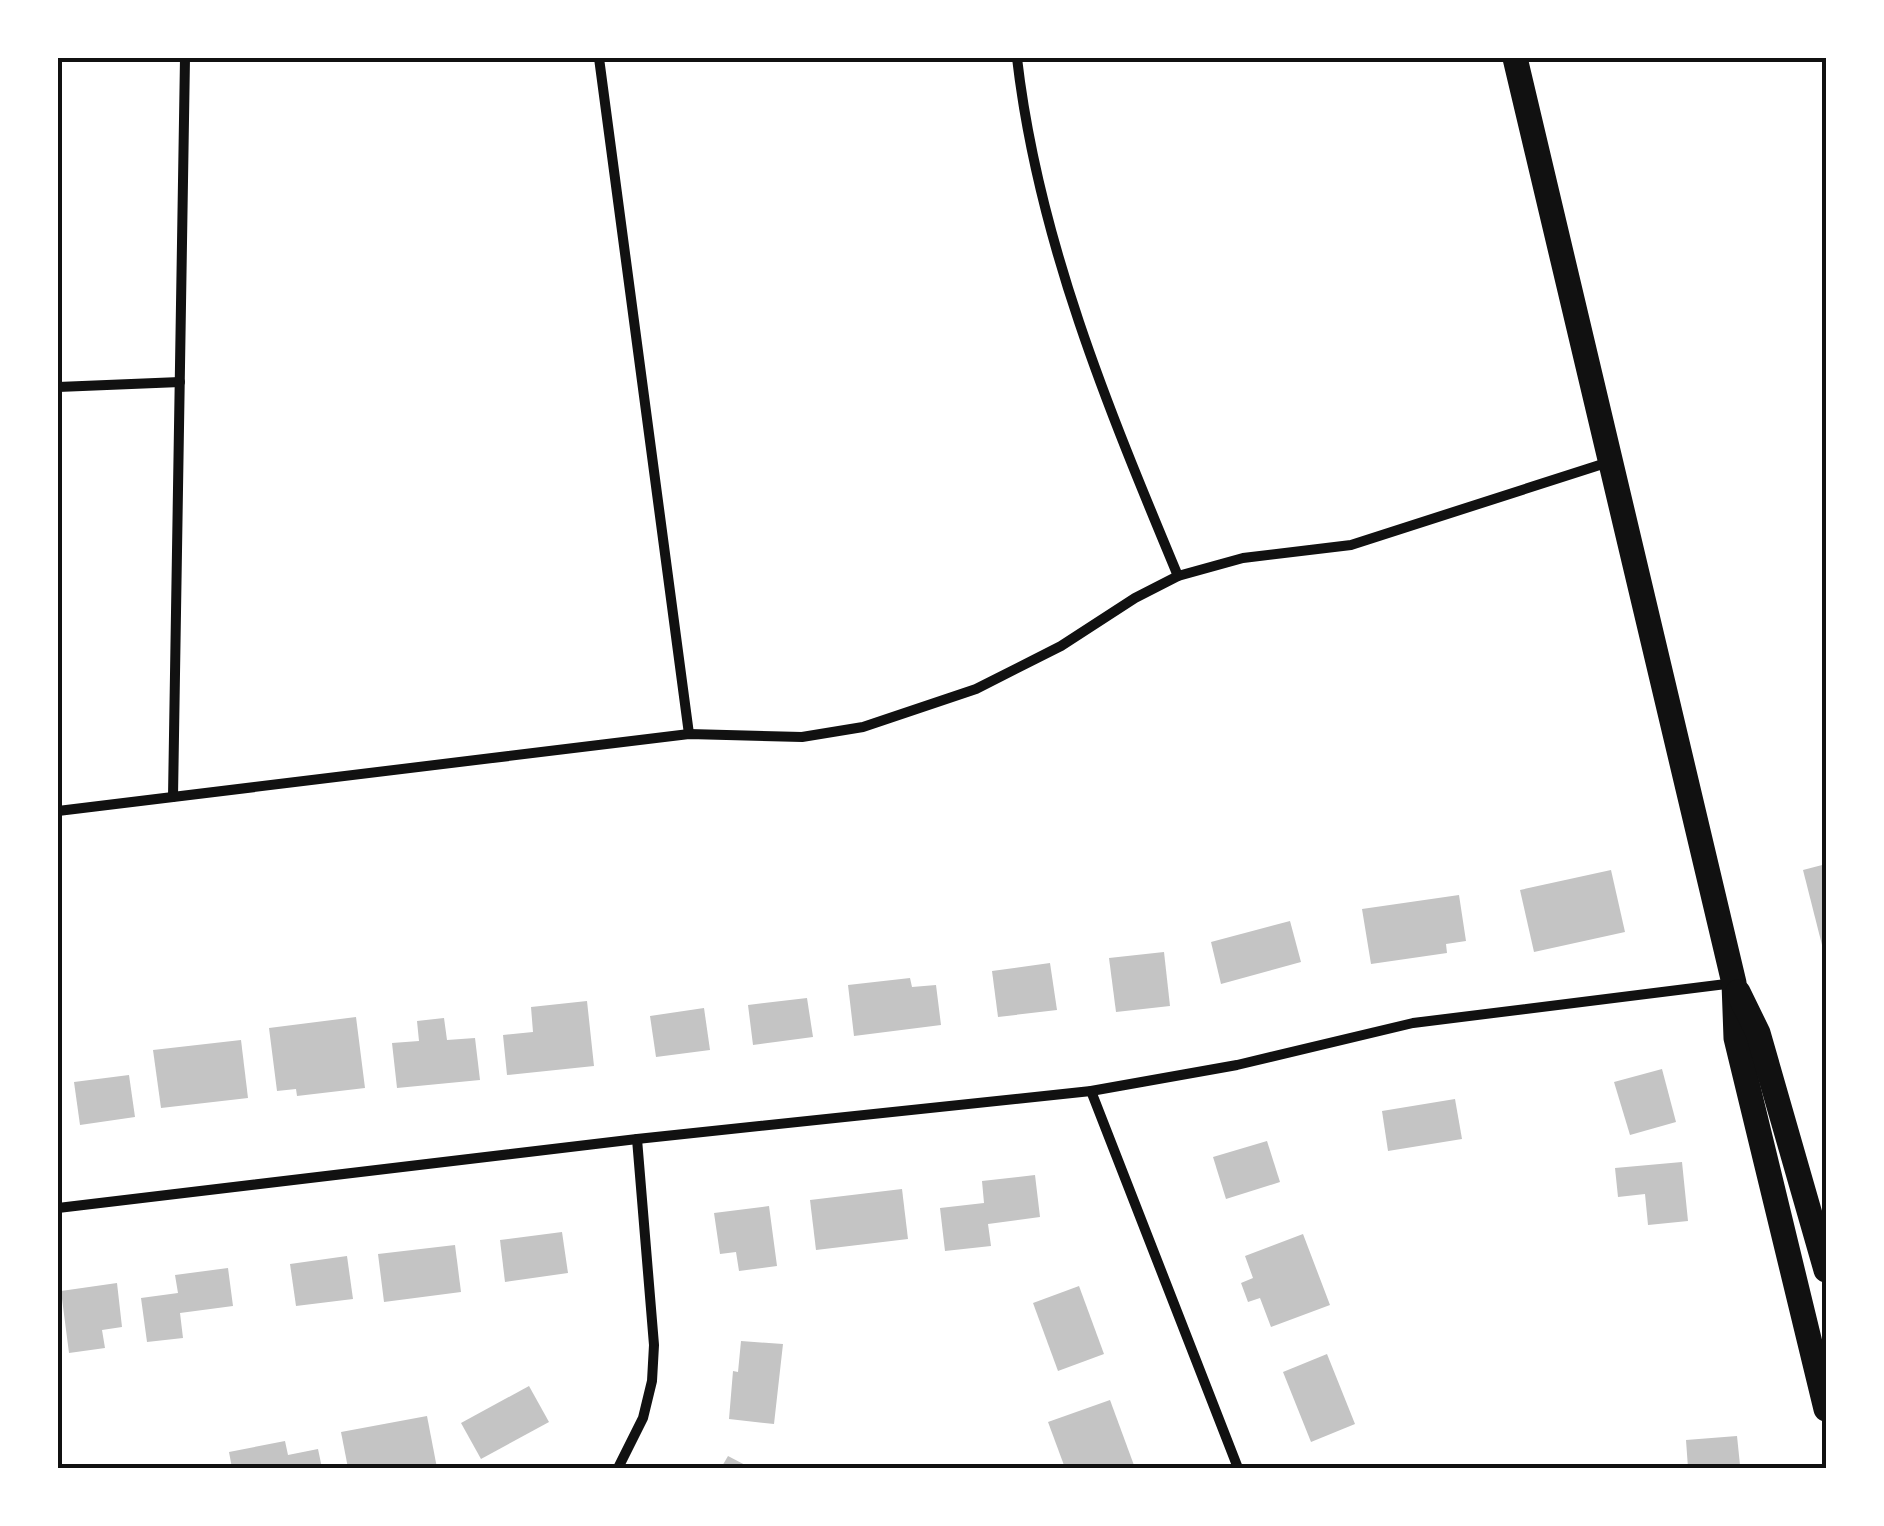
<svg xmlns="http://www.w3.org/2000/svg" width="1884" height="1526" viewBox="0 0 1884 1526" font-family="Commissioner,sans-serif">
  <rect width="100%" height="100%" fill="#fff"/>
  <g fill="#c4c4c4">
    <path d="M1826 864V944L1822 945 1803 870Z"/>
    <path d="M1611 870 1625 932 1534 952 1520 890Z"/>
    <path d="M1459 895 1466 941 1446 944 1447 953 1371 964 1362 909Z"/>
    <path d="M1290 921 1301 962 1221 984 1211 942Z"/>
    <path d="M1164 952 1170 1006 1116 1012 1109 958Z"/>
    <path d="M1050 963 1057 1010 998 1017 992 971Z"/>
    <path d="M910 978 912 987 936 985 941 1025 854 1036 848 985Z"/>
    <path d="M807 998 813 1037 753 1045 748 1005Z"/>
    <path d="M587 1001 594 1066 507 1075 503 1035 533 1032 531 1007Z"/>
    <path d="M704 1008 710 1050 656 1057 650 1016Z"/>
    <path d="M356 1017 365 1088 297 1096 296 1089 277 1091 269 1028Z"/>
    <path d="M444 1018 447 1040 475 1038 480 1080 397 1088 392 1043 419 1041 417 1021Z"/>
    <path d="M241 1040 248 1098 161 1108 153 1050Z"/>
    <path d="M1662 1069 1676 1122 1630 1135 1614 1082Z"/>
    <path d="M129 1075 135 1117 80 1125 74 1082Z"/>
    <path d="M1455 1099 1462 1139 1388 1151 1382 1111Z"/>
    <path d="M1267 1141 1280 1182 1226 1199 1213 1157Z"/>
    <path d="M1682 1162 1688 1221 1648 1225 1645 1194 1618 1197 1615 1168Z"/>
    <path d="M1035 1175 1040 1217 988 1224 991 1246 945 1251 940 1208 984 1203 982 1181Z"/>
    <path d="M902 1189 908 1239 816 1250 810 1200Z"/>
    <path d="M769 1206 777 1266 739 1271 736 1252 720 1254 714 1213Z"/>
    <path d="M562 1232 568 1273 505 1282 500 1240Z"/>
    <path d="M1303 1234 1330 1305 1271 1327 1260 1298 1248 1302 1241 1283 1253 1278 1245 1256Z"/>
    <path d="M455 1245 461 1292 384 1302 378 1254Z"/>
    <path d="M347 1256 353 1299 296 1306 290 1264Z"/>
    <path d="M228 1268 233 1306 180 1313 183 1338 147 1342 141 1298 178 1293 175 1275Z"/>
    <path d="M117 1283 122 1327 102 1330 105 1348 69 1353 61 1291Z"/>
    <path d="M1079 1286 1104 1354 1058 1371 1033 1303Z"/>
    <path d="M741 1341 783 1344 774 1424 729 1419 733 1371 738 1372Z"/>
    <path d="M1327 1354 1355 1424 1311 1442 1283 1372Z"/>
    <path d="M529 1386 549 1422 481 1459 461 1423Z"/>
    <path d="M1110 1400 1135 1468H1065L1048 1422Z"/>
    <path d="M427 1416 437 1468H348L341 1432Z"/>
    <path d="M1737 1436 1740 1465H1745L1746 1468H1688L1686 1440Z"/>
    <path d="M285 1441 288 1455 318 1449 322 1468H232L229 1452Z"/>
    <path d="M728 1456 751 1468H721Z"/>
  </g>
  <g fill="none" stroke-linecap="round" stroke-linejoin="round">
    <g stroke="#111" stroke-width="10">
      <path d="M599 58 689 734"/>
      <path d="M1017 58C1038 240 1108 408 1178 576"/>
      <path d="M58 387 180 382"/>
      <path d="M173 797 185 58"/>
      <path d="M58 811 689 734 802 737 863 727 976 689 1061 646 1135 598 1178 576 1243 558 1351 545 1609 462"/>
      <path d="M1091 1091 1238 1468"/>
      <path d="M58 1208 637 1139 1091 1091 1237 1065 1413 1023 1734 983"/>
      <path d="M618 1468 643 1418 652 1381 654 1345 637 1139"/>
    </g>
    <g stroke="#111" stroke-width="25">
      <path d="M1515 58 1734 983 1736 1038 1826 1409"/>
      <path d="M1738 992 1758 1033 1826 1270"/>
    </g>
  </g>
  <rect width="1884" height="1526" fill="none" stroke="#ffffff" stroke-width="120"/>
  <rect x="60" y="60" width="1764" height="1406" fill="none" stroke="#111" stroke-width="4"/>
</svg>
